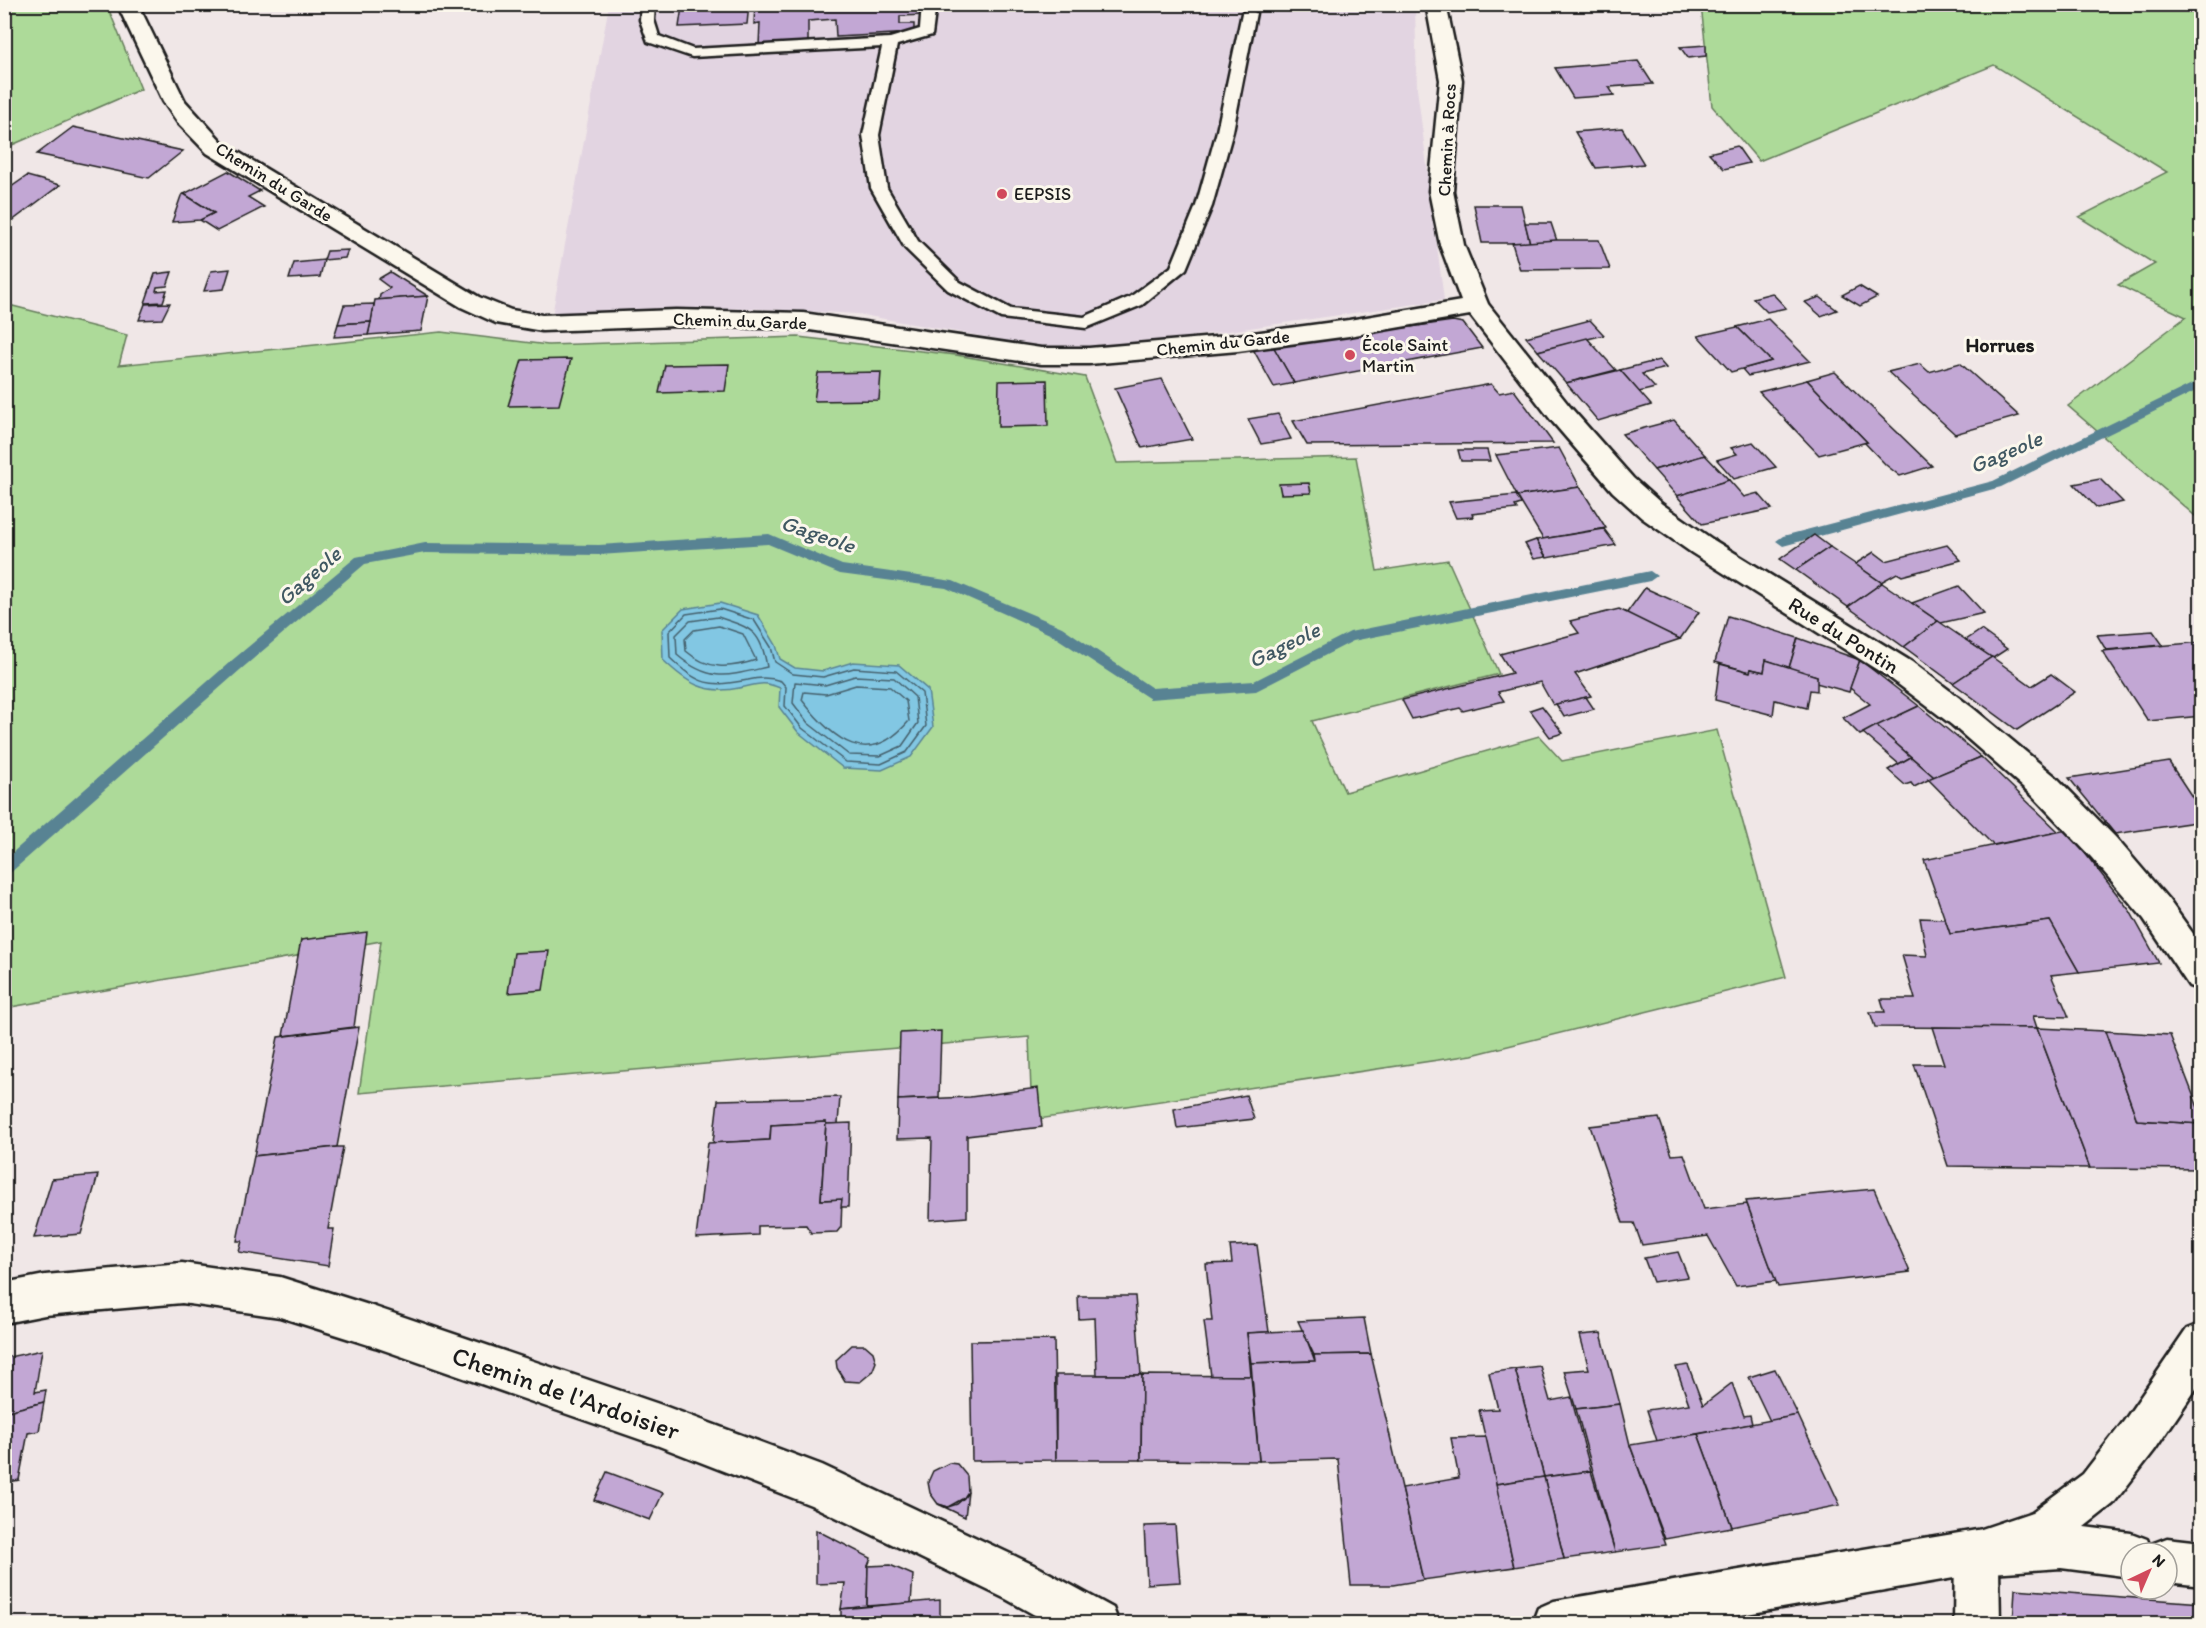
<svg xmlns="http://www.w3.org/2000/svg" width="2206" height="1628" viewBox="0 0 2206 1628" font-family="Itim,sans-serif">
  <rect width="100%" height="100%" fill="#f0e7e7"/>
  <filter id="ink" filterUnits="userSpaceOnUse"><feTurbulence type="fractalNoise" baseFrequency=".0167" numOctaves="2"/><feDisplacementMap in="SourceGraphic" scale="12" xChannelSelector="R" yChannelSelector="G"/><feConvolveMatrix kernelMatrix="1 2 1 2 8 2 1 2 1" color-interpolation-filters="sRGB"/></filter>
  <g filter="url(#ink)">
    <path fill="#e2d4e1" d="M609 5H1415L1417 88 1444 300 1076 353 857 314 744 308 551 321Z"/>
    <g fill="#adda99" stroke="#647b5a" stroke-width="1.5">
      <path d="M5 4 107 5 141 89 5 148Z"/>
      <path d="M1701 5H2201V521L2068 406 2186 317 2118 285 2155 264 2079 217 2167 172 1994 65 1759 161 1712 106Z"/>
      <path d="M5 304 127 335 119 365 441 332 548 345 798 337 956 355 1085 377 1117 463 1356 457 1377 571 1448 560 1499 674 1312 721 1345 792 1539 736 1562 761 1717 730 1786 977 1472 1055 1032 1120 1029 1037 359 1093 381 941 5 1008Z"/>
    </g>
    <path fill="#82c7e3" stroke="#598393" stroke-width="1.5" d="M720 603 758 615 776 645 780 659 795 668 823 671 853 662 899 665 928 690 933 727 911 757 882 770 843 768 798 732 779 707 780 688C761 680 758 685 739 688 705 695 687 683 663 660L662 630 683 609Z"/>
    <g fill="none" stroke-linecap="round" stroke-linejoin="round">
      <g stroke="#45606c" stroke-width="1.5">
        <path d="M720 609 754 620 771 647 775 662 793 674 823 677 854 668 896 671 922 693 926 726 907 752 881 764 846 762 802 728 785 706 786 687 781 681C770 677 760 677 748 680 710 687 699 686 670 658L669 632 686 614Z"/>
        <path d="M718 617C751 628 761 630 767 667 728 676 710 683 677 655L676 635 690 621Z"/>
        <path d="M719 626 743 634 756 660C729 669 708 670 686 651L685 639 694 630Z"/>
        <path d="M855 676 894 678 915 697 918 723 902 746 880 756 849 755 808 723 793 703 795 682 825 685Z"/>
        <path d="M856 685 890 687 906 701 909 721C868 769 834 741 802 700L804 692 826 694Z"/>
      </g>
      <g fill="#598393" fill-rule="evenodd">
        <path d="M2202 379V388L2001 487 1783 546 1776 541 1783 536 1993 481Z"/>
        <path d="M769 534 842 565 953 581 1062 627 1152 688 1254 681 1350 632 1650 571 1657 576 1650 581 1353 641 1256 691 1150 699 1052 635 946 588 840 574 768 544 599 555 425 553 365 564 240 670 9 874 4 876V860L230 662 356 557 425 543 599 545Z"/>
      </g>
    </g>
    <g fill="#c2a7d4" stroke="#1c1c1c" stroke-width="1.5">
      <path d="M666 4H749L747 24 679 27 682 7H666Z"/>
      <path d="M755 4H923L924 15 900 16V24H914V33L836 37 835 19 808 21V43L759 46 760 23 754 24Z"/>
      <path d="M1706 45V56L1688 58 1680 47Z"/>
      <path d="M1638 61 1653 84 1609 87 1614 95 1573 98 1555 68Z"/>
      <path d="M73 127 183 151 149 178 37 154Z"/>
      <path d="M1622 128 1644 164 1596 168 1575 132Z"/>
      <path d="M1737 146 1749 163 1724 169 1709 153Z"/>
      <path d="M228 171 260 191 248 197 264 207 217 231 200 220 214 213 184 194Z"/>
      <path d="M27 176 60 185 4 227V192Z"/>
      <path d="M184 194 214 213 200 220 172 222 181 196Z"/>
      <path d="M1474 205H1521L1530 243H1482Z"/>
      <path d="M1525 223H1551L1557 241 1530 243Z"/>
      <path d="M1556 240H1599L1610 269 1520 270 1512 243Z"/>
      <path d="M348 250 345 258 324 260 327 251Z"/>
      <path d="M324 260 320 277 289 279 294 263Z"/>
      <path d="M230 269 224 289 204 291 211 271Z"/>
      <path d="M172 272 167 286 157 287 156 291 167 290 163 302 145 303 155 274Z"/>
      <path d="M390 272 428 296 379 300 380 295 390 288 378 279Z"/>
      <path d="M1859 286 1877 297 1860 306 1842 295Z"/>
      <path d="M1772 293 1786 308 1767 312 1753 298Z"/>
      <path d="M428 296 421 331 368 335 375 300Z"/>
      <path d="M1820 297 1837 310 1821 316 1805 302Z"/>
      <path d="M170 303 162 319 139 320 145 304Z"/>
      <path d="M374 304 371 322 338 324 344 305Z"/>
      <path d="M1768 319 1810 361 1748 376 1742 369 1771 361 1737 327Z"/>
      <path d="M1590 320 1604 335 1538 351 1526 337Z"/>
      <path d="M1453 321 1463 323 1482 348 1294 383 1273 346Z"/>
      <path d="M371 322 368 335 334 337 338 324Z"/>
      <path d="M1737 327 1771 361 1731 372 1698 336Z"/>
      <path d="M1587 338 1616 370 1566 383 1538 351Z"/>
      <path d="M1273 346 1294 383 1274 387 1253 349Z"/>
      <path d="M571 359 559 405 508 406 522 360Z"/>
      <path d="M1659 360 1666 368 1642 374 1655 388 1639 392 1620 370Z"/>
      <path d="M1960 363 2019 416 1955 434 1888 372 1920 364 1929 372Z"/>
      <path d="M729 364 725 391 659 393 665 365Z"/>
      <path d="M1620 370 1651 405 1598 421 1566 383Z"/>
      <path d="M881 372 879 400 814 401 818 373Z"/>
      <path d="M1835 372 1932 466 1900 476 1886 465 1864 442H1867L1807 380Z"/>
      <path d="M1162 379 1192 439 1142 448 1115 388Z"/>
      <path d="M1047 380 1048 426 998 427 999 381Z"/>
      <path d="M1807 380 1867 442 1819 455 1759 392Z"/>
      <path d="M1491 384 1499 393 1514 390 1553 443 1307 445 1293 421Z"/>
      <path d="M1278 414 1291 439 1261 444 1248 419Z"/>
      <path d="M1674 420 1705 455 1654 470 1622 434Z"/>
      <path d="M1753 442 1776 467 1734 479 1717 460 1737 454 1731 448Z"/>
      <path d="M1559 448 1580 487 1517 496 1496 455Z"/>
      <path d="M1458 450H1487L1490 461H1461Z"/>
      <path d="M1705 455 1729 480 1677 496 1654 470Z"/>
      <path d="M2100 479 2123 502 2097 508 2074 484Z"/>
      <path d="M1729 480 1744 497 1758 493 1772 509 1702 524 1677 496Z"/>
      <path d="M1309 483 1311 493 1281 494 1279 484Z"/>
      <path d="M1580 487 1606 528 1543 539 1517 496Z"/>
      <path d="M1516 495 1521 504 1515 506 1517 509 1472 514 1473 517 1456 518 1449 502Z"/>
      <path d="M1604 529 1616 545 1547 558 1536 540Z"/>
      <path d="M1814 535 1830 547 1796 570 1780 559Z"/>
      <path d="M1536 540 1546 557 1534 559 1525 544Z"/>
      <path d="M1947 545 1961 560 1902 576 1897 573 1881 582 1855 564 1874 552 1886 561Z"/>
      <path d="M1830 547 1855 564 1882 583 1848 607 1796 570Z"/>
      <path d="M1882 583 1938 621 1904 647 1848 607Z"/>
      <path d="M1959 586 1984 613 1941 623 1912 603Z"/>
      <path d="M1645 588 1699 612 1680 639 1626 614Z"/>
      <path d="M1619 609 1680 639 1575 674 1591 696 1553 705 1540 682 1498 692 1504 701 1463 711 1460 708 1412 719 1402 700 1512 673 1500 654 1579 633 1570 621Z"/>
      <path d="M1728 616 1798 638 1789 668 1766 660 1764 672 1751 669 1750 672 1715 662Z"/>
      <path d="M1938 621 1966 640 1992 657 1953 683 1904 647Z"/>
      <path d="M1981 630 2007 649 1993 658 1966 640Z"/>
      <path d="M2153 631 2163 645 2106 650 2097 635Z"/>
      <path d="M1798 638 1860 660 1849 692 1816 683 1817 676 1789 668Z"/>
      <path d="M2202 642V716L2148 721 2102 651Z"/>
      <path d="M1992 657 2032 686 2051 674 2075 692 2017 730 1953 683Z"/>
      <path d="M1766 660 1817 676V691L1810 690 1807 708 1775 700 1773 715 1715 700 1720 664 1750 672 1751 669 1764 672Z"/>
      <path d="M1860 660 1919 706 1860 735 1843 718 1870 704 1850 688Z"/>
      <path d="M1586 697 1594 709 1564 717 1556 704Z"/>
      <path d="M1542 706 1563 733 1550 737 1530 710Z"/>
      <path d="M1919 706 1981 757 1934 777 1876 726Z"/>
      <path d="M1876 726 1911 757 1899 764 1863 733Z"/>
      <path d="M1911 757 1934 777 1914 787 1911 783 1905 785 1888 770Z"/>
      <path d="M1981 757 2059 832 1993 845 1928 779Z"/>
      <path d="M2169 762 2202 812V821L2115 834 2069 778Z"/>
      <path d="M2067 830 2130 911 2159 963 2079 972 2050 921 1950 934 1924 860Z"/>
      <path d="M1920 918 1945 919 1950 934 2050 921 2079 972 2051 975 2069 1017 2033 1016 2037 1028 1875 1027 1870 1012H1885L1881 999H1915L1902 955 1927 956Z"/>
      <path d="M367 932 354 1027 283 1036 301 940Z"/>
      <path d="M549 951 543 990 508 993 514 953Z"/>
      <path d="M359 1027 337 1147 254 1156 278 1037Z"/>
      <path d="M1932 1027 2037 1028 2090 1168 1948 1166 1914 1064H1944Z"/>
      <path d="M2037 1028 2105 1031 2137 1120 2202 1124V1169L2090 1168Z"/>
      <path d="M941 1031 939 1098 898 1100 900 1033Z"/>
      <path d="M2105 1031 2170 1035 2202 1118V1124L2137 1120Z"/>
      <path d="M1038 1088 1042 1127 967 1136V1217L930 1220 932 1138 897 1139 898 1100 970 1097Z"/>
      <path d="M1246 1095 1254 1119 1177 1128 1174 1109Z"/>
      <path d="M840 1097 838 1124H826V1122L771 1125 770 1140 713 1143 718 1100Z"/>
      <path d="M1659 1118 1672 1155 1684 1154 1704 1209 1747 1204 1776 1281 1736 1286 1708 1236 1642 1245 1634 1223H1623L1590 1126Z"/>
      <path d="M826 1122 821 1200 842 1199 841 1227 837 1232 811 1233 806 1225 758 1226V1235L696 1238 708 1143 770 1140 771 1125Z"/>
      <path d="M851 1123 848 1207H841L842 1199 821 1200 826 1124Z"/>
      <path d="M337 1147H343L328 1229H334L328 1266 239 1252 242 1241H237L254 1156Z"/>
      <path d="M98 1175 81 1234 34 1238 52 1179Z"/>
      <path d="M1874 1189 1910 1272 1778 1287 1746 1201Z"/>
      <path d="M1257 1245 1269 1332 1247 1333 1251 1376H1211L1204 1321H1212L1206 1264 1232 1263 1230 1246Z"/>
      <path d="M1678 1252 1688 1277 1653 1282 1644 1258Z"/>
      <path d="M1078 1296H1135L1141 1375H1097L1095 1318 1079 1319Z"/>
      <path d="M1364 1318 1371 1354 1314 1355 1298 1321Z"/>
      <path d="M1303 1330 1315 1361 1251 1363 1247 1333Z"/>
      <path d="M1601 1333 1620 1404 1576 1409 1564 1371 1589 1369 1580 1335Z"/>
      <path d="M1054 1340 1056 1460 972 1461 970 1341Z"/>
      <path d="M852 1345H865L873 1352 876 1362 872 1372 860 1382 845 1381 837 1368 836 1360Z"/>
      <path d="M42 1350 35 1392 46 1390 44 1402 4 1412V1358Z"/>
      <path d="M1371 1354 1402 1488 1423 1580 1393 1585H1351L1338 1459 1259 1461 1251 1363 1315 1361 1314 1355Z"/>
      <path d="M1688 1365 1703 1405 1732 1383 1744 1416 1750 1415 1752 1424 1657 1441 1647 1410 1689 1404 1676 1367Z"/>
      <path d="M1540 1366 1550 1401 1571 1397 1591 1471 1544 1477 1515 1369Z"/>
      <path d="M1515 1369 1544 1477 1496 1484 1479 1410 1498 1409 1489 1373Z"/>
      <path d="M1775 1369 1798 1415 1770 1421 1749 1377Z"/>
      <path d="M1056 1375H1142L1141 1460H1056Z"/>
      <path d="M1142 1375 1251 1376 1259 1461 1141 1460Z"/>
      <path d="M44 1402 39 1431 28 1433 19 1480 4 1483V1412Z"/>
      <path d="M1620 1404 1630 1445 1666 1545 1615 1552 1576 1409Z"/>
      <path d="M1798 1415 1840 1505 1732 1527 1698 1434Z"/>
      <path d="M1698 1434 1732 1527 1665 1539 1630 1445Z"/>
      <path d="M1486 1437 1514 1567 1423 1580 1402 1488 1459 1478 1451 1438Z"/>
      <path d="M949 1463 957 1464 967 1476 968 1492 964 1498 948 1507 938 1504 930 1493 928 1482 933 1471Z"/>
      <path d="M1591 1471 1615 1552 1564 1559 1544 1477Z"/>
      <path d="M607 1472 663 1493 650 1520 594 1500Z"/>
      <path d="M1544 1477 1564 1559 1514 1567 1496 1484Z"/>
      <path d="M968 1492 965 1517 938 1504 948 1507 957 1504 964 1498Z"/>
      <path d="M1175 1525 1180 1582 1147 1584 1144 1526Z"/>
      <path d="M816 1530 871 1558 868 1566 867 1606 841 1609 845 1583 816 1584Z"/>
      <path d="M890 1565 913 1575 911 1603 867 1606 868 1566Z"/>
      <path d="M2015 1589 2202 1603V1624H2013Z"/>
      <path d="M940 1600V1624H841V1609Z"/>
    </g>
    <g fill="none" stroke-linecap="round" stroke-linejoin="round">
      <defs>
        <path id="lane" d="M641 4H655L654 20 659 36 693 49 890 38 920 29 922 4H936L932 35 897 45 879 135 887 188 918 241 960 282 1011 309 1084 317 1130 297 1171 267 1196 206 1217 131 1242 13 1249 9 1256 13 1233 131 1212 206 1186 269 1142 305 1086 328 1001 318 948 290 905 248 871 188 863 135 882 47 692 57 648 42 640 20Z"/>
        <g id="street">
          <path d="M117 4H138L185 101 223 143 479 297 511 310 542 315 676 310 803 313 1041 348H1089L1238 335 1349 320 1461 301 1440 245 1429 191 1440 80 1426 4H1446L1462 80 1453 191 1464 245 1488 304 1571 408 1633 478 1662 504 1712 539 1912 662 1974 709 2056 777 2116 838 2168 899 2202 946V990L2189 986 2144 919 2092 858 2032 795 1952 725 1890 678 1692 553 1642 518 1613 492 1551 420 1470 315 1349 336 1238 351 1089 364H1041L803 329 676 326 542 331 496 323 461 307 207 153 178 123 163 101Z"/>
          <path d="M2202 1323V1380L2154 1451 2113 1504 2060 1546 1999 1567 2000 1624H1954L1955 1552 1961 1536 2032 1512 2083 1474 2124 1421 2187 1329Z"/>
        </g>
        <g id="secondary">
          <path d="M182 1263 280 1277 375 1307 659 1404 822 1465 1038 1567 1113 1608 1119 1624H1051L1006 1599 811 1505 659 1446 375 1347 280 1317 182 1303 45 1315 4 1323V1283L45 1275Z"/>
          <path d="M2061 1524 2131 1533 2147 1539 2150 1547 2151 1544 2167 1538 2202 1542V1586L2167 1582V1553H2131V1577L2061 1568 1977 1574 1689 1624H1532L1538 1608 1554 1601 1977 1530Z"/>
        </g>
      </defs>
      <use href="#lane" stroke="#1c1c1c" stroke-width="5"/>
      <use href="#street" stroke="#1c1c1c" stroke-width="5"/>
      <use href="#secondary" stroke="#1c1c1c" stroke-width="5"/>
      <use href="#lane" fill="#fbf7ec" fill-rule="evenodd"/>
      <use href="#street" fill="#fbf7ec" fill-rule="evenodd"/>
      <use href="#secondary" fill="#fbf7ec" fill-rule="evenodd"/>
    </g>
  </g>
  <g fill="#d1495b" stroke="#fbf7ec" stroke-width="2">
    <circle cx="1002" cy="194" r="6"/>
    <circle cx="1350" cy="355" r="6"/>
  </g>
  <g text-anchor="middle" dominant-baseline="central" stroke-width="6" stroke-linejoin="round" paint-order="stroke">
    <g font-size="18" fill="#1c1c1c" stroke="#fbf7ec">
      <text transform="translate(1447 140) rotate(-87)">Chemin à Rocs</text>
      <text transform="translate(274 182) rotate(32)">Chemin du Garde</text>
      <text transform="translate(740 321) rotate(2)">Chemin du Garde</text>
      <text transform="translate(1223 343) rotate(-6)">Chemin du Garde</text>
    </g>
    <g font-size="18" fill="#1c1c1c" stroke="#fbf7ec" text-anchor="start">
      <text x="1014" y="194">EEPSIS</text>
      <text x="1362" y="345">École Saint<tspan x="1362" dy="21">Martin</tspan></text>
    </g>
    <g font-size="20" font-weight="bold" fill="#1c1c1c" stroke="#fbf7ec">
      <text x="2000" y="345">Horrues</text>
    </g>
    <g font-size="21" fill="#1c1c1c" stroke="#fbf7ec">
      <text transform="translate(1844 635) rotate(32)">Rue du Pontin</text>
    </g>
    <g font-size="22" font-style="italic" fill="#405862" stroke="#fbf7ec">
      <text transform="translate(2006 452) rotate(-23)">Gageole</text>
      <text transform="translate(818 534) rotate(19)">Gageole</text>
      <text transform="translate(309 576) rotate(-41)">Gageole</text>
      <text transform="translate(1284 645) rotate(-26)">Gageole</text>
    </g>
    <g font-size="26" fill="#1c1c1c" stroke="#fbf7ec">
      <text transform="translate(566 1393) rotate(19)">Chemin de l'Ardoisier</text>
    </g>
  </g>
  <rect width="2206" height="1628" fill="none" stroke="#fbf7ec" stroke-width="24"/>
  <rect x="12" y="12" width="2182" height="1604" fill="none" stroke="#1c1c1c" stroke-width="2" filter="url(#ink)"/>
  <g transform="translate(2149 1571) rotate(44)"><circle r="28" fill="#fbf7ec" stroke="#a29f99" stroke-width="1.5"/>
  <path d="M0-4.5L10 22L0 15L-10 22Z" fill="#d1495b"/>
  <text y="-9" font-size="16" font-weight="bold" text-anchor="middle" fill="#1c1c1c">N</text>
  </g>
</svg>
